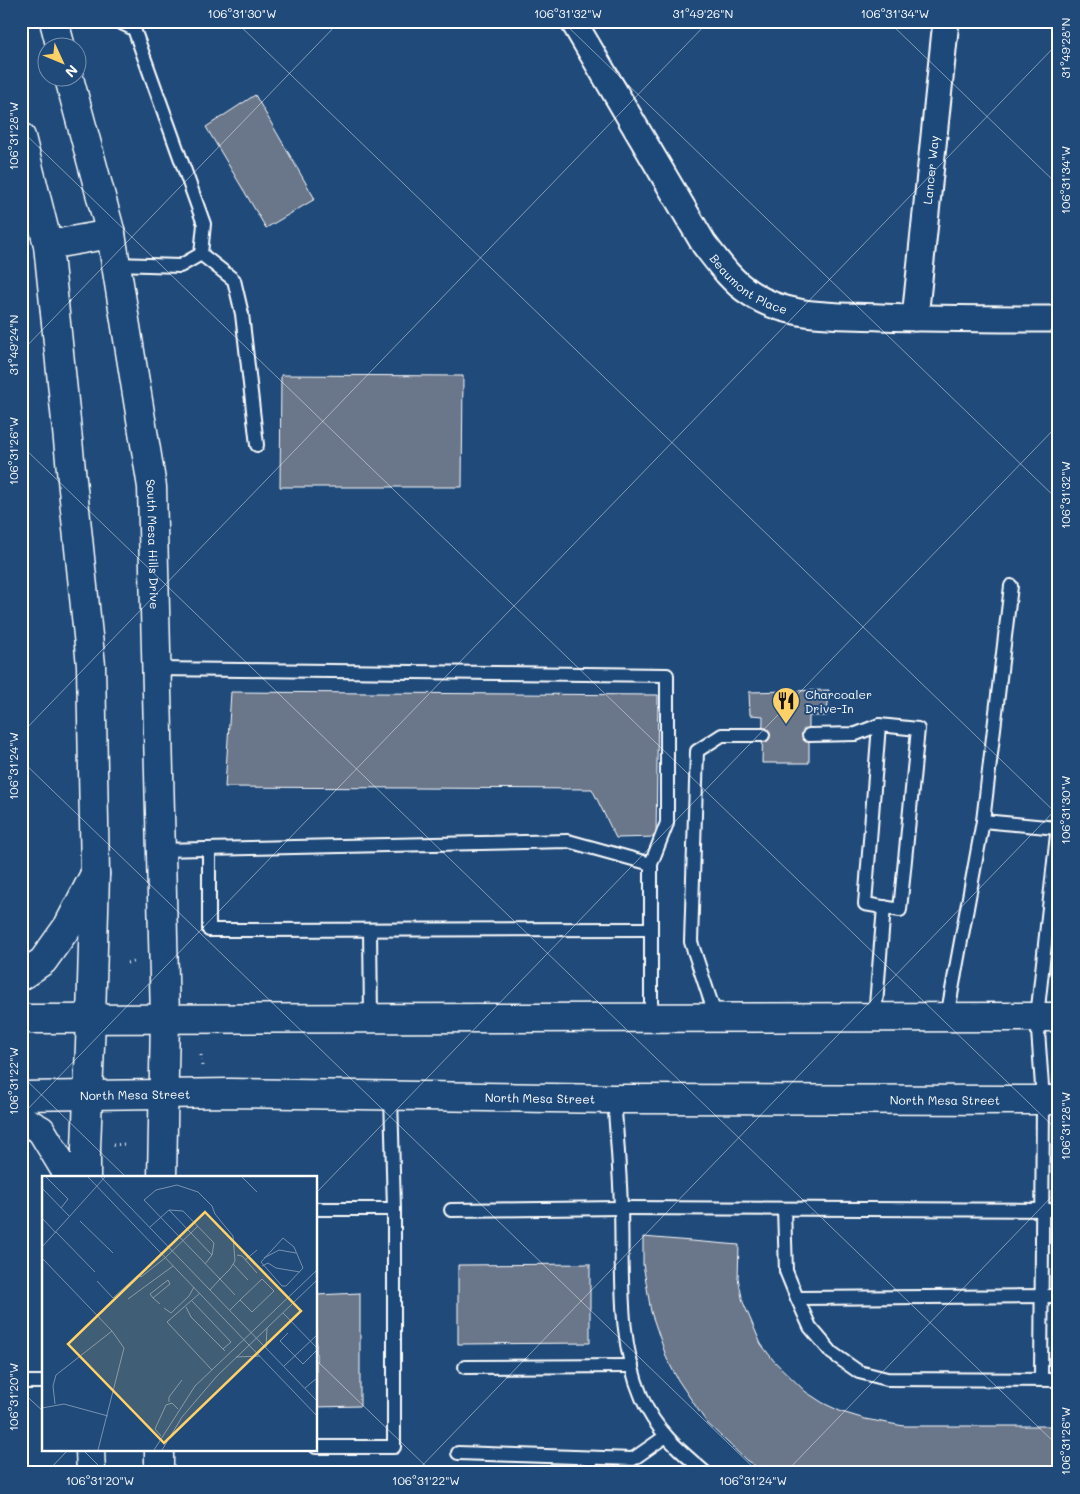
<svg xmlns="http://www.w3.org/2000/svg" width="1080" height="1494" viewBox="0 0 1080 1494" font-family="Mali,sans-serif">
  <rect width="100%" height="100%" fill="#1f4a7a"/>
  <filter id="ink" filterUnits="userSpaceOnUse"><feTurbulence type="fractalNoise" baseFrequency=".02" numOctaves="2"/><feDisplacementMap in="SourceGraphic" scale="10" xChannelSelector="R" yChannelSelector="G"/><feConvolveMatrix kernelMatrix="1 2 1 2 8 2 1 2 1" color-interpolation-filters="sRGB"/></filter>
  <g filter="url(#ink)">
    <g fill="#6b768a" stroke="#fff">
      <path d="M255 95 315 199 266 228 206 127Z"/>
      <path d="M281 375 463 376 462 487H280Z"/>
      <path d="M829 690 827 716H809V763H762L763 716 750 715 749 692Z"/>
      <path d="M231 692 658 695 656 837 616 838 592 789 225 787Z"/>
      <path d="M643 1237 739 1245 738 1278 743 1302 761 1344 774 1361 806 1392 823 1403 842 1412 865 1419 904 1426H1059V1473H766L746 1460 707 1423 678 1380 667 1359 651 1312 643 1264Z"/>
      <path d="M590 1264V1343L458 1344V1265Z"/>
      <path d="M360 1293V1406L316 1407V1295Z"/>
    </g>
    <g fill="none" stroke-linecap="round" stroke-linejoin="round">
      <defs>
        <g id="lane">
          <path d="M201 254 234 280 242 314 257 445"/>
          <path d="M116 264 180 266 201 254 204 224 134 29 117 21"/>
          <path d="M156 669 667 675V823L651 864V1017"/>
          <path d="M809 735 856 734 879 725 918 729 900 910 865 904 879 725"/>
          <path d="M983 821 1057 828"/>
          <path d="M209 849V930L651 929"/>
          <path d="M160 850 568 841 651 864"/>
          <path d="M370 930 371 1017"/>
          <path d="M716 1017 691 942 697 751 722 735H763"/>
          <path d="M875 1017 884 907"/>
          <path d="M947 1017 983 821 1011 586"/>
          <path d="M614 1099C617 1136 620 1173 621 1209 623 1272 617 1339 642 1398 655 1430 680 1451 706 1473"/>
          <path d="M316 1209H394"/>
          <path d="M784 1209 786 1271 797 1298 810 1327 832 1353 859 1372 887 1379 1059 1380"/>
          <path d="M451 1210 621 1208 1059 1210"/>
          <path d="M797 1298 1059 1296"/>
          <path d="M465 1367 632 1366"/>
          <path d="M1041 1379 1043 1100 1037 1017 1059 816"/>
          <path d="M21 1382H44"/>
          <path d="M316 1447H394V1209L391 1096"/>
          <path d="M458 1453 633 1459 666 1436"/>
          <path d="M590 1473 591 1458"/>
        </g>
        <g id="street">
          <path id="s1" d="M573 21 704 244C718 262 731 281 750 293 788 319 836 315 880 317 939 319 999 319 1059 319"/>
          <path id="s2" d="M915 318 946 21"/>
        </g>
        <g id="secondary">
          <path d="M54 21 61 48"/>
          <path id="s3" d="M69 78 111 234 152 487 165 1018 162 1178"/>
          <path d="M21 137 48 245 91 665 95 874 91 1019 86 1148V1178"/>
          <path d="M48 245 111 234"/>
          <path d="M90 1450 91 1473"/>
          <path d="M159 1473V1450"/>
        </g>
        <g id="primary">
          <path d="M21 976 43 961 68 926 95 874"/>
          <path d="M21 1019 1059 1017"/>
          <path id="s4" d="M21 1096 230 1093 614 1099 1059 1100"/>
          <path d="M21 1119 41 1130 70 1178"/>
        </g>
      </defs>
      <use href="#lane" stroke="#fff" stroke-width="16"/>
      <use href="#street" stroke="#fff" stroke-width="29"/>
      <use href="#secondary" stroke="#fff" stroke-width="31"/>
      <use href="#primary" stroke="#fff" stroke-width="31"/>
      <g stroke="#fff" stroke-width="3" stroke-dasharray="1 4" stroke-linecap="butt">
        <path d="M127 963 136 961"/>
        <path d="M201 1055 202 1066"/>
        <path d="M113 1145 125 1144"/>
      </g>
      <use href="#lane" stroke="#1f4a7a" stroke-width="12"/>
      <use href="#street" stroke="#1f4a7a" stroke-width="25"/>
      <use href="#secondary" stroke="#1f4a7a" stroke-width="28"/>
      <use href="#primary" stroke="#1f4a7a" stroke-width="28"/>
    </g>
  </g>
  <path fill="none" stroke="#fff" stroke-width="1" stroke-opacity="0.45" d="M235 21 1059 816M562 21 1059 501M888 21 1059 186M21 130 1059 1132M21 352 340 21M21 445 1059 1447M21 734 709 21M21 760 759 1473M21 1075 127 1178M21 1116 1059 42M316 1193 1059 424M316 1360 433 1473M21 1391 44 1412M83 1450 106 1473M46 1473 68 1450M415 1473 1059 806M785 1473 1059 1189"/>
  <defs>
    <symbol id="restaurant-pin" viewBox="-11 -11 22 30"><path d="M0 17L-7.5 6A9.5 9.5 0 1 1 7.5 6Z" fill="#ffd166" stroke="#1f4a7a"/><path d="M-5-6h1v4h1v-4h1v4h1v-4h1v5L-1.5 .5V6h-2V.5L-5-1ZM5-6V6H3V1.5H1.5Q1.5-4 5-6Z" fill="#111"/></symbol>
  </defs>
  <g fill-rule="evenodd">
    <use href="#restaurant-pin" x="770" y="685" width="32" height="43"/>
  </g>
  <g text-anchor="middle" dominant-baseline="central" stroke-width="4" stroke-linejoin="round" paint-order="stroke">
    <g font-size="12" fill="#fff" stroke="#1f4a7a">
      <text stroke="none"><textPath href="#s2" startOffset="149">Lancer Way</textPath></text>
      <text stroke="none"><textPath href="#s1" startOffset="320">Beaumont Place</textPath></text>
      <text stroke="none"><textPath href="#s3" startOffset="475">South Mesa Hills Drive</textPath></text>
      <text stroke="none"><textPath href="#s4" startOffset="114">North Mesa Street</textPath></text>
      <text stroke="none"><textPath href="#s4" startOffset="519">North Mesa Street</textPath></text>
      <text stroke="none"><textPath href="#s4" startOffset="924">North Mesa Street</textPath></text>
    </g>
    <g font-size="12" fill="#fff" stroke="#1f4a7a" text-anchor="start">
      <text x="805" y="694">Charcoaler<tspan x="805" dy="14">Drive-In</tspan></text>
    </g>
  </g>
  <g transform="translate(42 1176)">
    <rect width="275" height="275" fill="#1f4a7a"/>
    <path fill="none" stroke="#7992af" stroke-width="1" d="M4 1 26 23 19 32M46 1 275 240M59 1 275 225M200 1 215 16M0 12 27 40M127 34 170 79M0 42 14 57M38 45 71 77M108 51 127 34 141 35 172 67 170 79 163 88M14 56 53 96M241 62 252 71 261 92 244 110H240L219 86ZM0 71 63 1M195 79 200 80 215 97M0 82 70 155 82 172 56 274M222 82 237 74 254 77M203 84 215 74M191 88 206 104M220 90 226 87 234 92 258 96M55 105 71 122 96 99 99 101 123 82 156 50M168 114 178 103 188 93 193 85 191 60 173 38 170 30 156 16 135 9 114 14 102 24 178 103 193 119M158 117 125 146 170 194M111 122 128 108 126 104 108 118 111 122 118 128M86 123 131 90M150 125 189 166 181 173M144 131 149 141 183 175M122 132 129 137 147 120 152 111M188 134 198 124 220 103 232 115 210 136 198 124M241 137 275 172M246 157 238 165 261 188 275 174M224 171 225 152M194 181 218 180M242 190 275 159M263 212 275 202M127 226V221L140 204M13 228 11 210 14 199 70 155M0 232 22 228 66 240M119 260 113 253 124 229 130 227 136 233M112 274 153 210 275 94M120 274 140 241 175 200 275 104"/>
    <path fill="#ffd166" fill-opacity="0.15" stroke="#ffd166" stroke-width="2.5" d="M163 36 259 135 122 267 26 168Z"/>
    <rect width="275" height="275" fill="none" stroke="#fff" stroke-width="2.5"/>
  </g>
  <rect width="1080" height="1494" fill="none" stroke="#1f4a7a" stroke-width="55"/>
  <g transform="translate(62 62) rotate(134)"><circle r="24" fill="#1f4a7a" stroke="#7992af"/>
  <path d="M0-4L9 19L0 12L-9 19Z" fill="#ffd166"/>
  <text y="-8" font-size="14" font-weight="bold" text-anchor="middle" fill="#ffffff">N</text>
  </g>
  <rect x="28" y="28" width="1024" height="1438" fill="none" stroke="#fff" stroke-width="2"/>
  <g font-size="12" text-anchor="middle" fill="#fff">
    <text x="242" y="18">106°31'30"W</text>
    <text x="568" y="18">106°31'32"W</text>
    <text x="703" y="18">31°49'26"N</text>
    <text x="895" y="18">106°31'34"W</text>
    <text transform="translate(1066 48) rotate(-90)" y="4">31°49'28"N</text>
    <text transform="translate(14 136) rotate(-90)" y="4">106°31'28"W</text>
    <text transform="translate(1066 180) rotate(-90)" y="4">106°31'34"W</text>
    <text transform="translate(14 345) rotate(-90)" y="4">31°49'24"N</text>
    <text transform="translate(14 451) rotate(-90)" y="4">106°31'26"W</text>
    <text transform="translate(1066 495) rotate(-90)" y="4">106°31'32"W</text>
    <text transform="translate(14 766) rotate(-90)" y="4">106°31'24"W</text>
    <text transform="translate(1066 810) rotate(-90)" y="4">106°31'30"W</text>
    <text transform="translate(14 1081) rotate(-90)" y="4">106°31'22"W</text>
    <text transform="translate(1066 1126) rotate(-90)" y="4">106°31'28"W</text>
    <text transform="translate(14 1397) rotate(-90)" y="4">106°31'20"W</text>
    <text transform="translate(1066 1441) rotate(-90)" y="4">106°31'26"W</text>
    <text x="100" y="1485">106°31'20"W</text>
    <text x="426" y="1485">106°31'22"W</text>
    <text x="753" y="1485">106°31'24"W</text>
  </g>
</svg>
